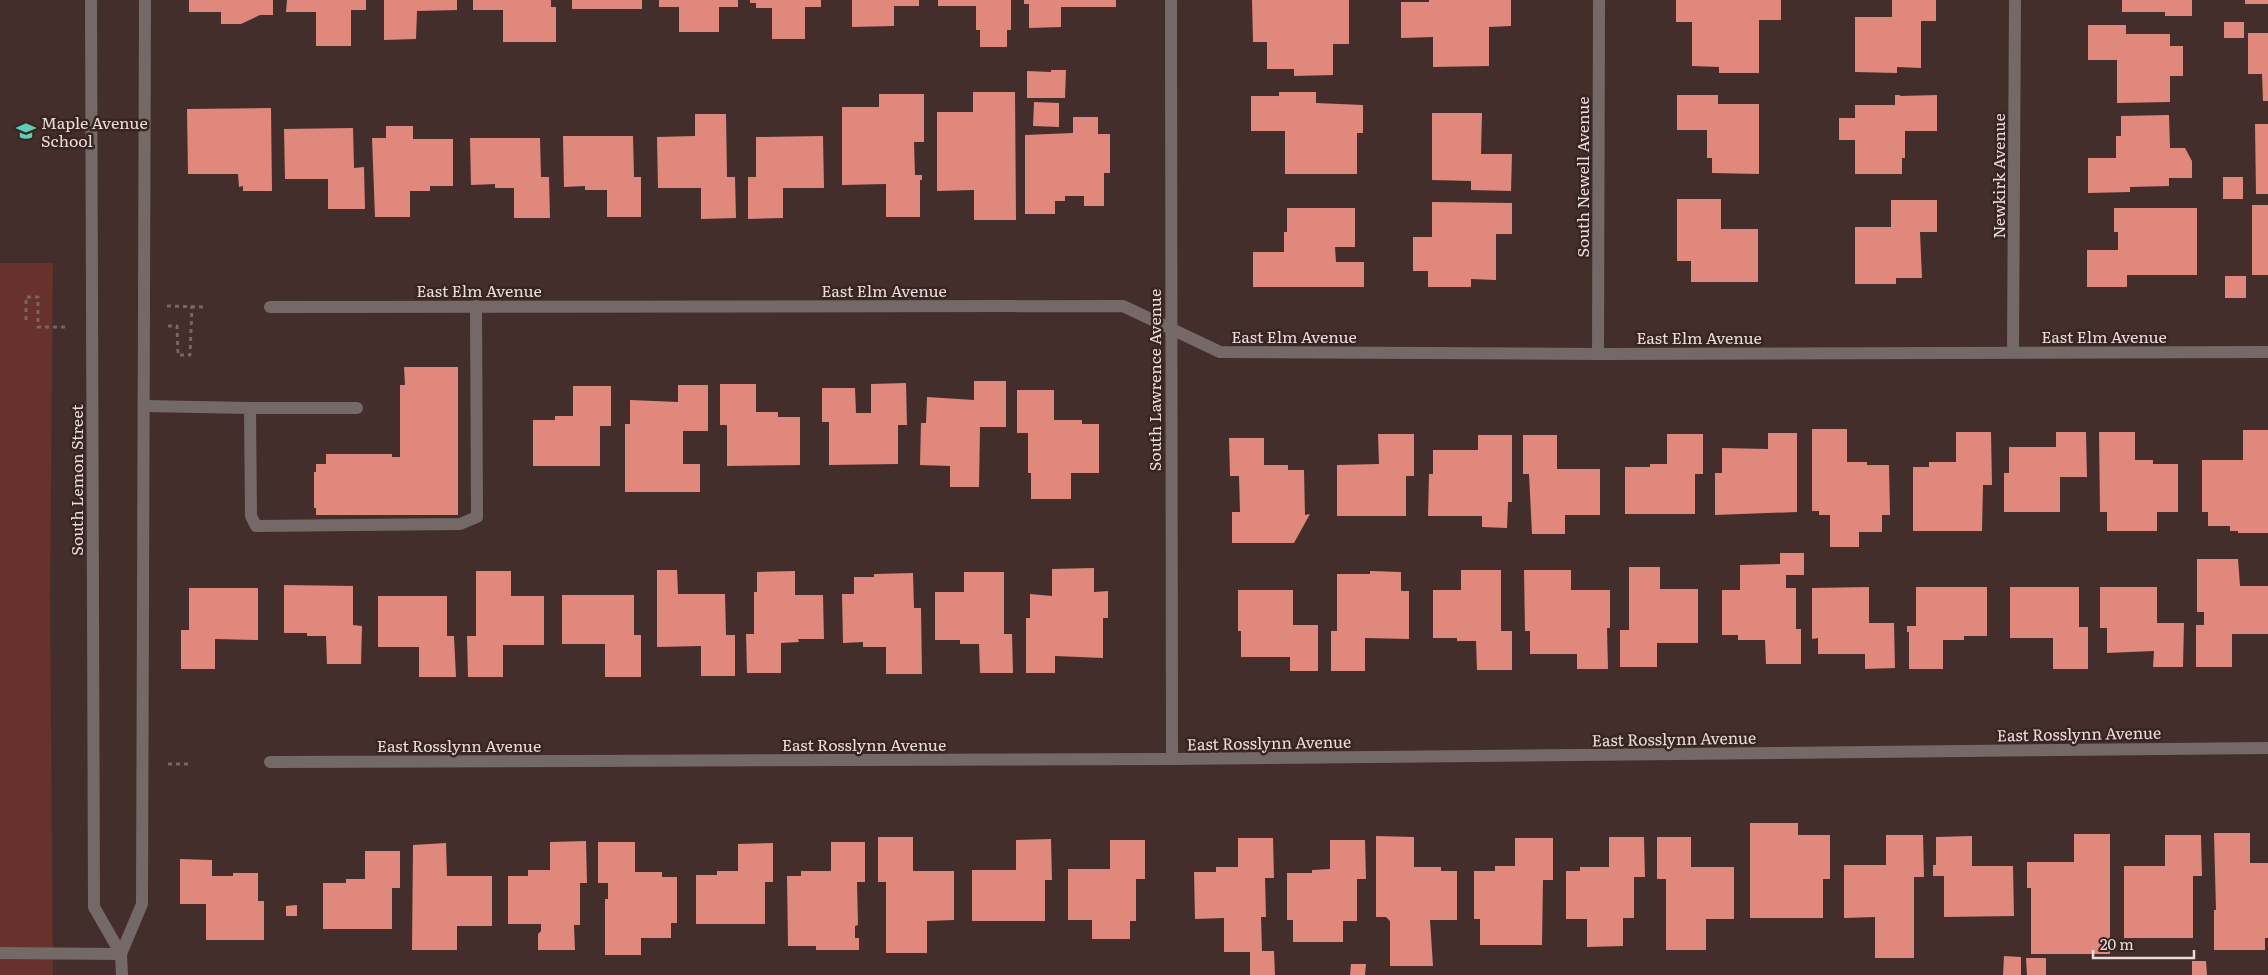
<svg xmlns="http://www.w3.org/2000/svg" width="2268" height="975" viewBox="0 0 2268 975" font-family="Literata,serif">
  <rect width="100%" height="100%" fill="#432e2b"/>
  <path fill="#67322c" d="M0 263H53L50 599 53 975H0Z"/>
  <g fill="#e1887c">
    <path d="M189 0H273V15H260L241 24H221V12H189Z"/>
    <path d="M287 0H366V10H351V46H316V12H286Z"/>
    <path d="M384 0H457V10L417 11 416 39 384 40Z"/>
    <path d="M473 0H551V7H556V42H503V10H473Z"/>
    <rect x="572" y="0" width="70" height="9"/>
    <path d="M659 0H738V7H719V32H679V7H659Z"/>
    <path d="M750 0H821V7H805V39H772V8H756V3H750Z"/>
    <path d="M852 0H919V6H894V26L852 27Z"/>
    <path d="M938 0H1011V30H1007V47H980V30H976V6H938Z"/>
    <path d="M1024 0H1116V7H1061V27L1029 28V4H1024Z"/>
    <path d="M1252 0H1349V44H1333V75L1294 76V69H1267V42H1253Z"/>
    <path d="M1429 0H1511V26L1489 27V66L1433 67V37L1401 38V2H1429Z"/>
    <path d="M1676 0H1781V20H1759V73H1719V67L1692 66V22H1676Z"/>
    <path d="M1892 0H1936V21H1921V68L1897 67V73L1855 72V17H1892Z"/>
    <path d="M2122 0H2192V16H2165V12H2122Z"/>
    <rect x="2245" y="0" width="23" height="4"/>
    <rect x="2224" y="22" width="20" height="16"/>
    <path d="M2088 25H2126V34H2170V46H2183V76H2170V102L2117 103V60H2088Z"/>
    <path d="M2248 33H2268V101H2263L2262 74H2248Z"/>
    <path d="M1051 70H1066L1065 98H1027V71L1051 72Z"/>
    <path d="M973 92H1015L1016 220H974V190L937 191V112H973Z"/>
    <path d="M1279 92H1316V103L1363 105V133H1357V174H1285V131H1251V96H1279Z"/>
    <path d="M879 94H924V142H914L915 175H922V180H920V217H886V184L842 185V107H879Z"/>
    <path d="M1677 95H1718V104H1759V174L1712 173V158H1707V130H1677Z"/>
    <path d="M1895 95H1900V96L1937 95V131H1905V158H1902V174H1855V140H1839V118H1855V105H1895Z"/>
    <path d="M1034 102 1059 103V127L1033 126Z"/>
    <path d="M271 108 272 191H243V186L239 187 238 174H188L187 109Z"/>
    <path d="M1432 113H1482L1481 154H1512L1511 191 1471 190V181L1432 180Z"/>
    <path d="M695 114H726L727 177H735L736 218 701 219V188H658L657 137 695 136Z"/>
    <path d="M2169 115 2170 148H2185L2192 161V178H2169V186L2130 187V192L2088 193V158H2116V136H2121V116Z"/>
    <path d="M1073 117H1098V134H1110V173H1104V206H1084V196H1065V201H1055V214H1025V135L1073 133Z"/>
    <path d="M2255 124H2268V194H2256Z"/>
    <path d="M386 126H413V139H453V186H430V191H410V217H375L372 138H386Z"/>
    <path d="M353 128 354 168 364 167 365 209H328V179H285L284 129Z"/>
    <path d="M563 136H633L634 177H641V217H607V190H585V186L564 187Z"/>
    <path d="M823 136 824 188H783V218L748 219V177H756V137Z"/>
    <path d="M470 138H540L541 177H549L550 218H514V188H495V184L471 185Z"/>
    <rect x="2223" y="177" width="20" height="22"/>
    <path d="M1677 199H1721V229H1758V282H1691V261H1677Z"/>
    <path d="M1891 200H1937V232H1920L1922 278H1896V284H1855V227H1891Z"/>
    <path d="M1432 202 1512 203V234H1496V280L1471 279V287H1428V271H1413V237H1432Z"/>
    <rect x="2252" y="205" width="16" height="70"/>
    <path d="M1287 208H1355V247H1335L1336 262H1364V287H1253V252H1284V232H1287Z"/>
    <path d="M2114 208H2197V275H2127V287H2087V250H2118V232H2114Z"/>
    <rect x="2225" y="276" width="21" height="22"/>
    <path d="M404 367H458V515H316V508H314V472H316V464H326V454H392V457H400V385H405Z"/>
    <path d="M974 381H1006V427H980L979 487H950V466L920 465 921 423H926L927 397 974 400Z"/>
    <path d="M906 383 907 425H898V464L829 465V422H822V388H855L856 413H871V384Z"/>
    <path d="M720 384H756V412H778V417H800V465L727 466V425H720Z"/>
    <path d="M678 385H708V431H683V464H700V492H625V424H630V400L678 402Z"/>
    <path d="M573 386H611V426H600V466H533V420H555V416H573Z"/>
    <path d="M1017 390H1054V420H1082V424H1099V473H1071V499H1031V473H1028V433H1017Z"/>
    <path d="M1812 429H1847V462H1867V465H1889L1890 515H1882V532H1859V547H1830V515H1819V511H1812Z"/>
    <path d="M2243 430H2268V533H2238V531H2230V526H2208V512H2202V460H2243Z"/>
    <path d="M1956 432H1991L1992 485H1983L1982 531H1913V467H1929V462H1956Z"/>
    <path d="M2056 432H2086L2087 477H2060V512H2004V473H2009V447H2056Z"/>
    <path d="M2099 432H2135V460H2153V464H2178V512H2157V531H2107V512H2100Z"/>
    <path d="M1768 433H1797V512L1715 515V473H1722V448L1768 449Z"/>
    <path d="M1378 434H1414V476H1406V516H1337V465L1379 464Z"/>
    <path d="M1667 434H1703V474H1695V514H1625V467H1650V464H1667Z"/>
    <path d="M1478 435H1512V502H1508L1507 528 1482 527V516H1428L1429 474H1433V450H1478Z"/>
    <path d="M1523 435H1557V469H1600V515H1565V534H1532L1529 474H1523Z"/>
    <path d="M1229 438H1264V465H1288V470H1304L1305 515 1310 514 1294 543H1232V512H1240L1239 476H1230Z"/>
    <path d="M1780 553H1804V575H1786V588H1796V629H1801V664H1766L1765 640H1738V635H1722V590H1740V565L1780 564Z"/>
    <path d="M2197 559H2238L2240 586H2268V634H2232V667H2196V625H2204V612H2197Z"/>
    <path d="M1629 567H1660V589H1698V643H1657V667H1620V630H1629Z"/>
    <path d="M1094 568V592L1108 591V618H1103V658L1055 656V673H1026V618H1030V594L1052 596V569Z"/>
    <path d="M657 570H677L678 594H725L726 635H735V676H701V646L657 647Z"/>
    <path d="M1461 570H1501V631H1512V670H1477L1476 641H1457V638H1433V590H1461Z"/>
    <path d="M1524 570H1571V590H1610V628H1607L1608 669H1577V654H1530V631H1525Z"/>
    <path d="M476 571H511V596H544V645H503V677H468L467 636H476Z"/>
    <path d="M795 571V595H823L824 639H798L799 642 781 643V673H747L746 634H754V592H757V572Z"/>
    <path d="M1370 571 1401 572V591H1409V639L1365 638V671H1331V631H1337V574H1370Z"/>
    <path d="M964 572H1004V634H1012L1013 673H980L979 644H960V640H935V592H964Z"/>
    <path d="M913 573 914 608H921L922 674H886V647H863V642L843 643 842 594H854V577H874V574Z"/>
    <path d="M284 585 353 586V625L362 626 361 664H327L326 636H307V633H284Z"/>
    <path d="M1869 587V623H1894L1895 668 1865 669V654H1818V638L1812 639V588Z"/>
    <path d="M1916 587H1987V636H1964V640H1943V669H1909V632H1907V626H1916Z"/>
    <path d="M2010 587H2079V627H2088V669H2053V638H2010Z"/>
    <path d="M2100 587H2157V623H2184L2183 667H2153L2154 651 2107 653V628H2100Z"/>
    <path d="M189 588H258V640L215 639V669H181V630H189Z"/>
    <path d="M1238 590H1293V625H1318V671H1290V657H1241V631H1238Z"/>
    <path d="M562 595H634V635H641V677H605V644H562Z"/>
    <path d="M378 596H447V636H454L456 677H419V647H378Z"/>
    <path d="M1750 823H1798V835H1830V879H1823V918H1750Z"/>
    <path d="M2214 833H2250V863H2268V938H2265V950H2214V910H2216Z"/>
    <path d="M2074 834H2110V954H2031V888H2027V862H2074Z"/>
    <path d="M1886 835H1923L1924 877H1914V958H1875V917L1844 918V865H1886Z"/>
    <path d="M2165 835H2201L2202 876H2193V938H2124V866H2165Z"/>
    <path d="M1376 836 1414 837V867H1441V871H1457V920H1430L1433 966H1390V921L1386 917H1376Z"/>
    <path d="M1972 836V866H2013L2014 916 1944 917V876H1933V865H1936V837Z"/>
    <path d="M878 837H913V871H954V920L927 921V953H886V882H878Z"/>
    <path d="M1609 837H1644L1645 877H1634V918H1623V946L1587 947V919H1566V871H1580V867H1609Z"/>
    <path d="M1657 837H1691V867H1734V919H1706V950H1666V879H1657Z"/>
    <path d="M1238 838H1273L1274 878H1265L1266 917H1261L1262 951H1274L1275 975H1250V952H1224V918L1195 919 1194 872H1216V867H1238Z"/>
    <path d="M1515 838H1553V880H1543L1542 945H1480V919H1474V871H1495V866H1515Z"/>
    <path d="M1051 839 1052 880H1045V921H972V870H1016V840Z"/>
    <path d="M1110 840H1145V879H1136V921H1130V939H1092V920H1068V869H1110Z"/>
    <path d="M1330 840H1365L1366 879H1357V921H1343V942H1293V920H1287V873H1312V870L1330 869Z"/>
    <path d="M586 841 587 883H580V925H574L575 950H538V934L541 931V924H508V876H528V870H550V842Z"/>
    <path d="M598 842H635V872H662V877H677V923H671V938H641V955H605V899H608V883H598Z"/>
    <path d="M831 842H865V882H857L858 925 855 926V938H859V950H816V946H788L787 876H801V871H831Z"/>
    <path d="M446 843 447 876H492V926H457V950H412L413 845Z"/>
    <path d="M773 843V882H765V924H696V875H717V871H738V844Z"/>
    <path d="M365 851H400V888H392V929H323V883H346V879H365Z"/>
    <path d="M180 859 212 860V876H233V873H258V901H264V940H206V904H180Z"/>
    <path d="M297 905V916H286V906Z"/>
    <path d="M2004 956 2021 957V975H2003Z"/>
    <path d="M2026 958H2046V975H2027Z"/>
    <path d="M2192 961H2206L2207 975H2192Z"/>
    <path d="M1351 964H1366L1365 975H1350Z"/>
  </g>
  <g fill="none" stroke-linecap="round" stroke-linejoin="round">
    <g stroke="#796663" stroke-width="3" stroke-dasharray="4 4" stroke-linecap="butt">
      <path d="M167 306 207 307"/>
      <path d="M26 320V297H38V327H69"/>
      <path d="M168 326H177L178 355H190L192 306"/>
      <path d="M168 764H192"/>
    </g>
    <g stroke="#746967" stroke-width="12">
      <path d="M91 0 94 907 121 954"/>
      <path d="M1171 0 1172 759"/>
      <path d="M270 307 1123 306 1220 352 1598 354 2268 352"/>
      <path d="M2013 352 2015 0"/>
      <path d="M1598 354 1599 0"/>
      <path d="M144 406 250 408 251 516 256 526 460 524 477 517 476 306"/>
      <path d="M250 408H357"/>
      <path d="M270 762 1172 759 2268 748"/>
      <path d="M0 953 121 954"/>
      <path d="M122 975 121 954 142 904 145 0"/>
    </g>
  </g>
  <defs>
    <symbol id="school-bare" viewBox="-9 -9 18 18"><path d="M0-5L7-2L0 1L-7-2ZM-4 1L0 2.5L4 1V4Q0 6-4 4Z" fill="#5eceb8" stroke="#382522" stroke-width="2.5" paint-order="stroke"/></symbol>
  </defs>
  <g fill-rule="evenodd">
    <use href="#school-bare" x="12" y="117" width="28" height="28"/>
  </g>
  <g text-anchor="middle" dominant-baseline="central" stroke-width="5" stroke-linejoin="round" paint-order="stroke">
    <g font-size="16" fill="#eadcda" stroke="#382522" text-anchor="start">
      <text x="41" y="122">Maple Avenue<tspan x="41" dy="18">School</tspan></text>
    </g>
    <g font-size="16" fill="#eadcda" stroke="#382522">
      <text transform="translate(1998 176) rotate(-90)">Newkirk Avenue</text>
      <text transform="translate(1582 177) rotate(-90)">South Newell Avenue</text>
      <text x="479" y="290">East Elm Avenue</text>
      <text x="884" y="290">East Elm Avenue</text>
      <text x="1294" y="336">East Elm Avenue</text>
      <text x="2104" y="336">East Elm Avenue</text>
      <text x="1699" y="337">East Elm Avenue</text>
      <text transform="translate(1154 380) rotate(-90)">South Lawrence Avenue</text>
      <text transform="translate(76 480) rotate(-90)">South Lemon Street</text>
      <text transform="translate(2079 733) rotate(-1)">East Rosslynn Avenue</text>
      <text transform="translate(1674 738) rotate(-1)">East Rosslynn Avenue</text>
      <text transform="translate(1269 742) rotate(-1)">East Rosslynn Avenue</text>
      <text x="864" y="744">East Rosslynn Avenue</text>
      <text x="459" y="745">East Rosslynn Avenue</text>
    </g>
  </g>
  <path d="M2093 950v8h101v-8" fill="none" stroke="#eadcda" stroke-width="2.5"/>
  <text x="2100" y="950" font-size="15" fill="#eadcda" stroke="#382522" stroke-width="4" paint-order="stroke">20 m</text>
</svg>
